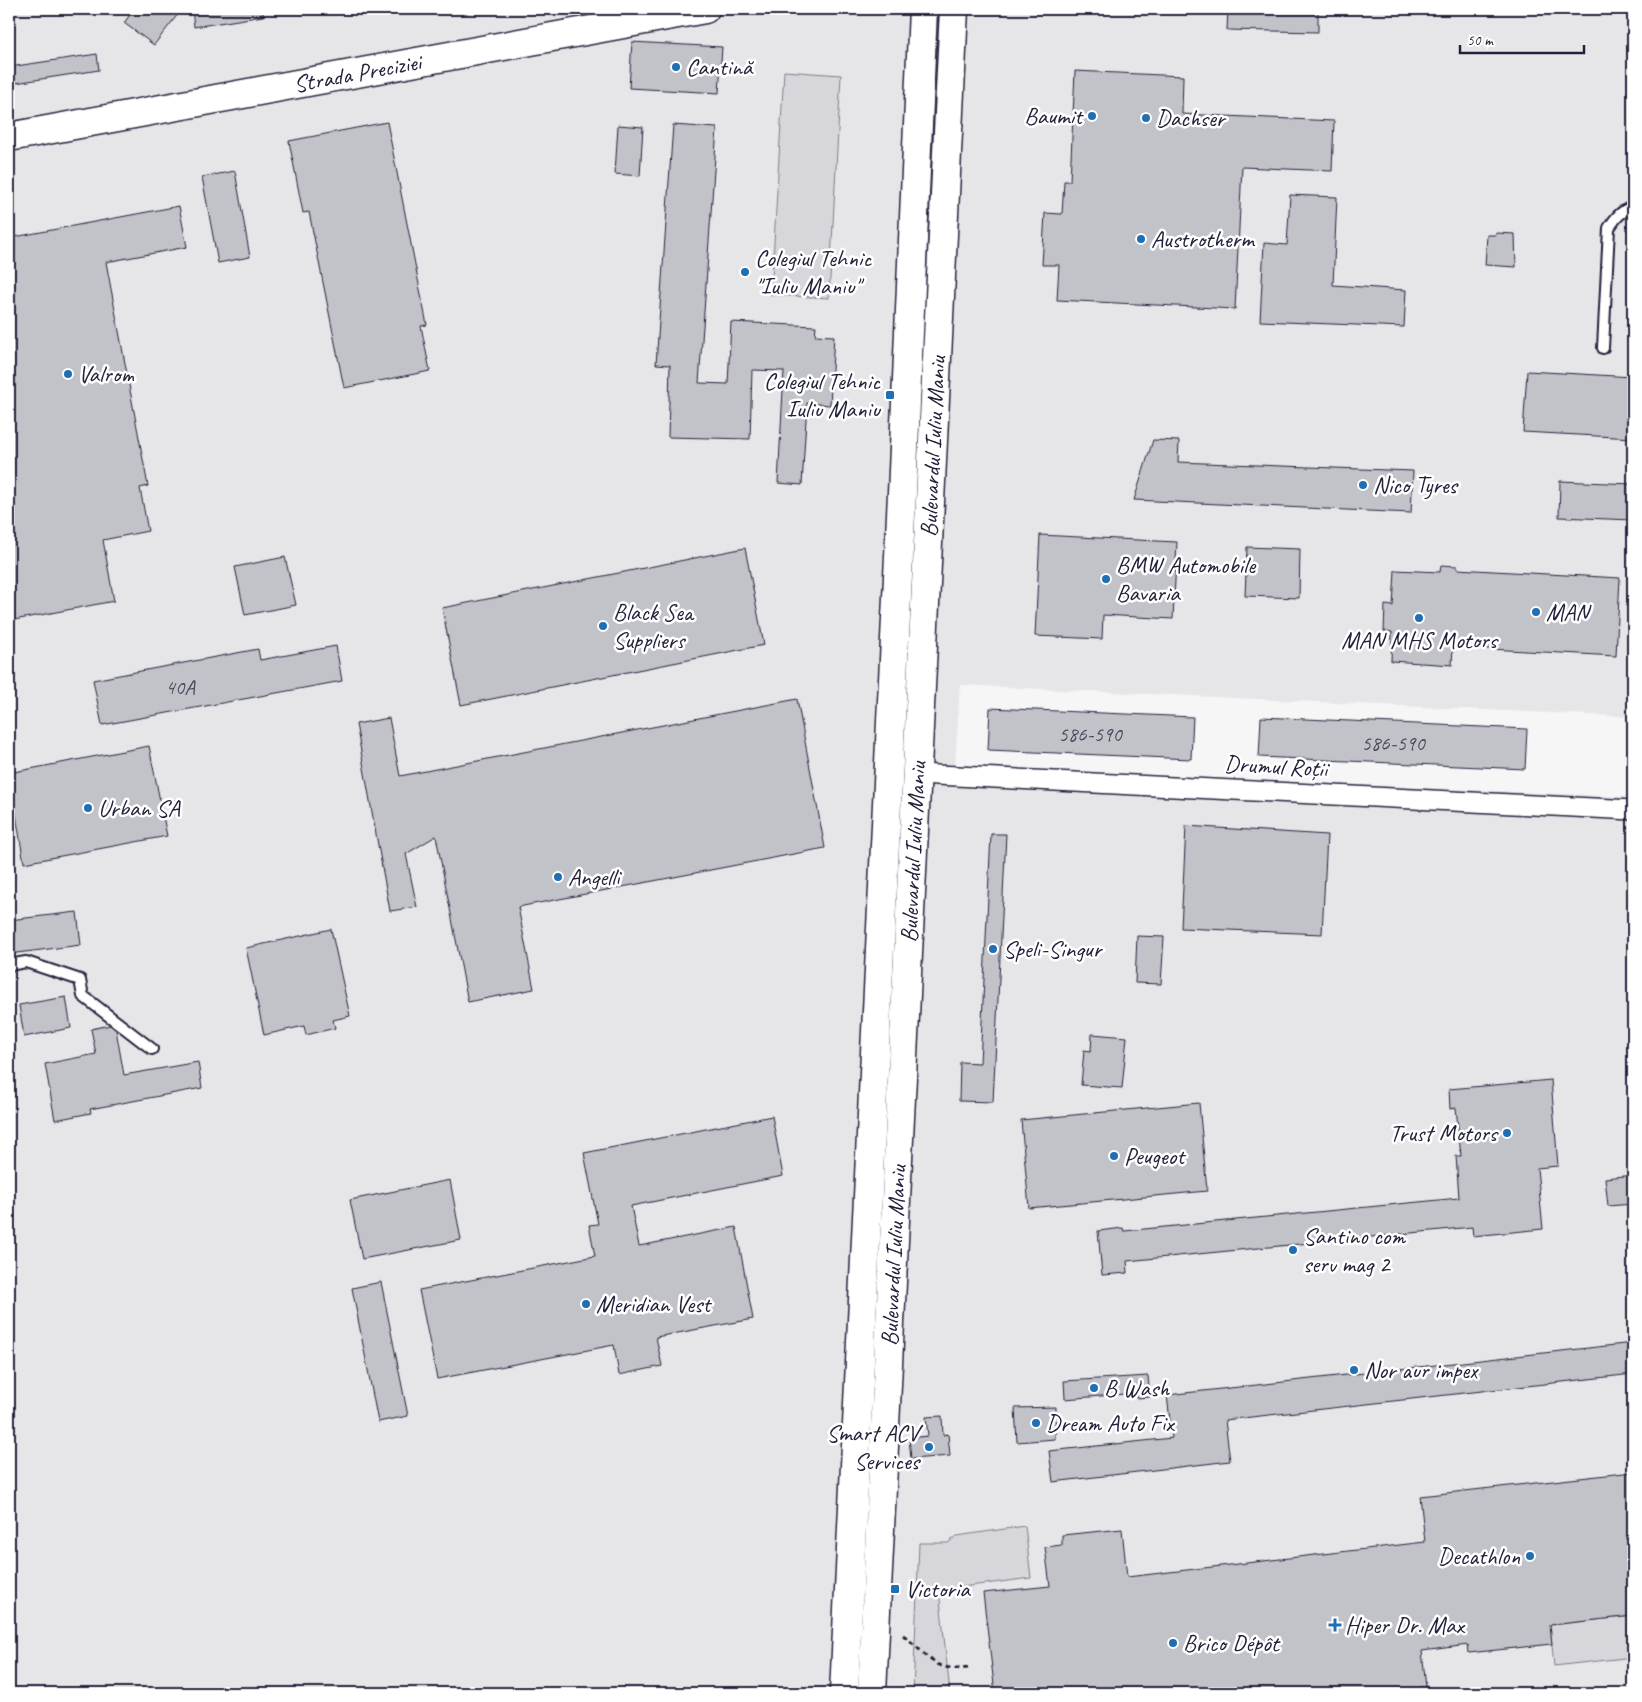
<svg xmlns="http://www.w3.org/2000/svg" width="1642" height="1702" viewBox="0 0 1642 1702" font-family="Caveat,sans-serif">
  <rect width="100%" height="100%" fill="#f6f6f7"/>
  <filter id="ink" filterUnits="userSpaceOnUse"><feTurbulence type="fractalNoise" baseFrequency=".02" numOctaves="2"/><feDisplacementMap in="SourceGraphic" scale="10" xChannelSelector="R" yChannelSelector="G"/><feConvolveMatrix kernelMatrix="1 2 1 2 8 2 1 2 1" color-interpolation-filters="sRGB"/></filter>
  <g filter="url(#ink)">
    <path fill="#e6e6e9" d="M9 9H1633V717L960 685 955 767 1633 797V1693H9Z"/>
    <g fill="#d7d7db" stroke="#7c7c8b">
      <path d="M784 71 841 75 829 298 771 295Z"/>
      <path d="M1025 1526 1031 1578 939 1590 950 1693H913L919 1543H948L957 1536Z"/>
      <path d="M1633 1616V1657L1554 1666 1550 1625Z"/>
    </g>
    <g fill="#c2c2c9" stroke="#22223b">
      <path d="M134 9H182L154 45 124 23Z"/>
      <path d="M192 9H263V16L194 27Z"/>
      <path d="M1228 9H1318V32L1227 30Z"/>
      <path d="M632 42 722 47 719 93 629 88Z"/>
      <path d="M97 54 99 70 9 84V67Z"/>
      <path d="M1075 71 1183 76 1182 114 1334 121 1332 171 1242 167 1235 309 1057 300 1059 265H1042L1045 213 1062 214 1064 181H1070Z"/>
      <path d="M387 122 427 325 421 326 430 371 344 388 309 212 303 213 289 141Z"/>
      <path d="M618 125 643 127 640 176 615 174Z"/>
      <path d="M673 125 717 128 699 383 728 384 731 322 816 326 815 335 834 336 830 405 807 403 802 485 778 483 784 371 752 370 750 439 668 437 670 365 656 364Z"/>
      <path d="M235 171 250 257 218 263 202 177Z"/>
      <path d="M1290 195 1337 197 1333 285 1406 290 1404 327 1260 321 1264 243 1287 245Z"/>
      <path d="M179 206 187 247 106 262 148 486 140 488 148 531 103 540 114 601 9 621V238Z"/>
      <path d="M1496 233 1515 234 1516 267 1485 265 1487 235H1496Z"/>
      <path d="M1527 371 1633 377V438L1523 432Z"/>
      <path d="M1153 440 1179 441 1178 462 1413 471 1411 513 1134 500Z"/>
      <path d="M1560 481 1633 484V520L1559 517Z"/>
      <path d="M1040 535 1177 542 1173 619 1103 615 1102 639 1035 636Z"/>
      <path d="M1247 547 1300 549 1299 598 1245 596Z"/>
      <path d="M745 548 764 645 461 705 442 608Z"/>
      <path d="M285 557 296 605 245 615 235 567Z"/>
      <path d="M1441 565 1457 566V569L1620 578 1616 656 1453 647 1452 665 1391 661 1392 632 1384 631 1385 605 1393 606 1395 570 1440 572Z"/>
      <path d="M336 646 342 681 102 725 93 680 258 649 260 660Z"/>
      <path d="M797 699 825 848 518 907 534 989 468 1002 436 836 406 854 417 907 390 911 356 724 389 718 400 776Z"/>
      <path d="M990 708 1193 717 1191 759 988 750Z"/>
      <path d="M1261 717 1527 729 1525 769 1259 757Z"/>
      <path d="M149 746 167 836 24 863 9 773Z"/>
      <path d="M1186 826 1327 835 1322 934 1181 928Z"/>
      <path d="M991 834H1006L993 1102 959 1101 960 1062 980 1063Z"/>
      <path d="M77 912 81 945 9 954V920Z"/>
      <path d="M331 929 350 1016 333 1020 335 1028 306 1035 304 1026 264 1035 246 948Z"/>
      <path d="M1137 936 1164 937 1161 984 1135 983Z"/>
      <path d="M66 997 71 1028 24 1037 19 1005Z"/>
      <path d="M110 1025 116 1030 124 1075 198 1062 202 1088 90 1109 91 1113 55 1120 45 1064 96 1054 91 1029Z"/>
      <path d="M1092 1034 1127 1037 1122 1088 1081 1085 1084 1050 1091 1051Z"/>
      <path d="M1551 1080 1558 1166 1537 1168 1543 1229 1473 1236 1472 1227 1127 1261 1128 1273 1102 1275 1098 1231 1123 1228 1124 1231 1459 1198 1456 1156H1461L1456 1108 1450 1109 1449 1089Z"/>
      <path d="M1199 1103 1207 1191 1029 1208 1021 1120Z"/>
      <path d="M772 1116 783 1176 631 1206 639 1246 736 1227 753 1319 656 1337 662 1366 619 1375 614 1345 437 1379 419 1290 595 1256 589 1225 598 1224 584 1153Z"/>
      <path d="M1633 1175V1204L1608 1206 1605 1178Z"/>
      <path d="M450 1180 461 1240 362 1259 350 1200Z"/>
      <path d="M381 1282 408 1416 378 1422 352 1288Z"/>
      <path d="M1633 1343V1374L1225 1420 1230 1461 1053 1482 1049 1451 1172 1438 1167 1395Z"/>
      <path d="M1148 1376 1150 1397 1137 1398V1393L1065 1399 1064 1381Z"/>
      <path d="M1056 1407 1055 1439 1017 1442 1015 1408Z"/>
      <path d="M942 1416 943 1435 948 1434 950 1456 911 1459 909 1438 928 1436 926 1417Z"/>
      <path d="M1633 1472V1616L1550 1625 1552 1644 1469 1653 1468 1645 1422 1651 1426 1687H1420L1421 1693H995L983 1593 1050 1586 1045 1547 1062 1545V1535L1122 1529 1127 1577 1425 1542 1420 1496Z"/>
    </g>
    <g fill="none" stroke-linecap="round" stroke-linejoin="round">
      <defs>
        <g id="lane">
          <path d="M1603 348 1609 228C1616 217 1621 211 1633 207"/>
          <path d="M9 965 26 962 80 980 83 996 152 1049"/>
        </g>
        <path id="street" d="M917 774 1633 810"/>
        <g id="secondary">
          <path id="s1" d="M9 137 705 9"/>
        </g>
        <g id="primary">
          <path d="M844 1693 902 494 923 9"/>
          <path id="s2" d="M872 1693 954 9"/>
        </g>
      </defs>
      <use href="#lane" stroke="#22223b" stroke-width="14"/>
      <use href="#street" stroke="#22223b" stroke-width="22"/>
      <use href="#secondary" stroke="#22223b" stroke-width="31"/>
      <use href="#primary" stroke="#22223b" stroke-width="31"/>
      <path stroke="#22223b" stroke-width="3" stroke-dasharray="5 4" stroke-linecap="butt" d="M903 1635C929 1655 932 1672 968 1668"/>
      <use href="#lane" stroke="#fff" stroke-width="10"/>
      <use href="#street" stroke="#fff" stroke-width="19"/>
      <use href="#secondary" stroke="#fff" stroke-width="28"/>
      <use href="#primary" stroke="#fff" stroke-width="28"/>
    </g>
  </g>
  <g fill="#1f6fb2" stroke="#fff" stroke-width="2">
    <circle cx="676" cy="67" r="5"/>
    <circle cx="1092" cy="116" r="5"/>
    <circle cx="1146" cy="118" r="5"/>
    <circle cx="1141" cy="239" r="5"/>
    <circle cx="745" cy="272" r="5"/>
    <circle cx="68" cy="374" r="5"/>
    <rect x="885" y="390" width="10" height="10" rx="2.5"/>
    <circle cx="1363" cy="485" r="5"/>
    <circle cx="1106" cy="579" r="5"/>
    <circle cx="1536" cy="612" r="5"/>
    <circle cx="1419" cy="618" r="5"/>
    <circle cx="603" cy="626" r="5"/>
    <circle cx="88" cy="808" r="5"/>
    <circle cx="558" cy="877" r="5"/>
    <circle cx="993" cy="949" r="5"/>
    <circle cx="1507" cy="1133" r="5"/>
    <circle cx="1114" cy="1156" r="5"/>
    <circle cx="1293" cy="1250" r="5"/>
    <circle cx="586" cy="1304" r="5"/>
    <circle cx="1354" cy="1370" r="5"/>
    <circle cx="1094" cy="1388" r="5"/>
    <circle cx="1036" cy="1423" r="5"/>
    <circle cx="929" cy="1447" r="5"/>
    <circle cx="1530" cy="1556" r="5"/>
    <rect x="890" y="1584" width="10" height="10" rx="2.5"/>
    <path d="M1332.5 1617.5h5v5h5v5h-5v5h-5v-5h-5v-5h5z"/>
    <circle cx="1173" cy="1643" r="5"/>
  </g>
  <g text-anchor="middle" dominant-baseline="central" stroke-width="5" stroke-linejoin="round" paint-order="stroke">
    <g font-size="21" fill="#4a4a5e">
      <text x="180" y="687">40A</text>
      <text x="1090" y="734">586-590</text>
      <text x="1393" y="743">586-590</text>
    </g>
    <g font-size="24" fill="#22223b" stroke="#fff" text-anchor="start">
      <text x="686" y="67">Cantină</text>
      <text x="1082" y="116" text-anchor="end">Baumit</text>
      <text x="1156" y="118">Dachser</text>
      <text x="1151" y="239">Austrotherm</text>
      <text x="755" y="258">Colegiul Tehnic<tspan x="755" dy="28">"Iuliu Maniu"</tspan></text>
      <text x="78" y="374">Valrom</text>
      <text x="880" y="381" text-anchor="end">Colegiul Tehnic<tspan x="880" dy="28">Iuliu Maniu</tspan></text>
      <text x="1373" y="485">Nico Tyres</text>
      <text x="1116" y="565">BMW Automobile<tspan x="1116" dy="28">Bavaria</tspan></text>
      <text x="613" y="612">Black Sea<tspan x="613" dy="28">Suppliers</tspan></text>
      <text x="1546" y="612">MAN</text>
      <text x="1419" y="640" text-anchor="middle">MAN MHS Motors</text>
      <text x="98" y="808">Urban SA</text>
      <text x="568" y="877">Angelli</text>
      <text x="1003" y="949">Speli-Singur</text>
      <text x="1497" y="1133" text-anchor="end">Trust Motors</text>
      <text x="1124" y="1156">Peugeot</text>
      <text x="1303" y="1236">Santino com<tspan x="1303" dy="28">serv mag 2</tspan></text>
      <text x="596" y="1304">Meridian Vest</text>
      <text x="1364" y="1370">Nor aur impex</text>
      <text x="1104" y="1388">B Wash</text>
      <text x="1046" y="1423">Dream Auto Fix</text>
      <text x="919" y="1433" text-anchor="end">Smart ACV<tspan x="919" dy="28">Services</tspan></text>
      <text x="1520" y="1556" text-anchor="end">Decathlon</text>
      <text x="905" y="1589">Victoria</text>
      <text x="1345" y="1625">Hiper Dr. Max</text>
      <text x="1183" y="1643">Brico Dépôt</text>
    </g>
    <g font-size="24" fill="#22223b" stroke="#fff">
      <text stroke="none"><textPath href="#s1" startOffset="354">Strada Preciziei</textPath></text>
      <text stroke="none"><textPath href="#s2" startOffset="1248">Bulevardul Iuliu Maniu</textPath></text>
      <text transform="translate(1276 766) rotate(3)">Drumul Roții</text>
      <text stroke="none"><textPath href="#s2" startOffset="842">Bulevardul Iuliu Maniu</textPath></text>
      <text stroke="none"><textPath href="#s2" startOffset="438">Bulevardul Iuliu Maniu</textPath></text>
    </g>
  </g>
  <rect width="1642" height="1702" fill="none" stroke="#fff" stroke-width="30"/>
  <rect x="15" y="15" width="1612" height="1672" fill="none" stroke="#22223b" stroke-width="2" filter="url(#ink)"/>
  <path d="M1460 45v8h124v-8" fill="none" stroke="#22223b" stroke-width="2.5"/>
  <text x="1467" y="45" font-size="15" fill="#22223b" stroke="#ffffff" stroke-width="4" paint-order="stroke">50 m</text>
</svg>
